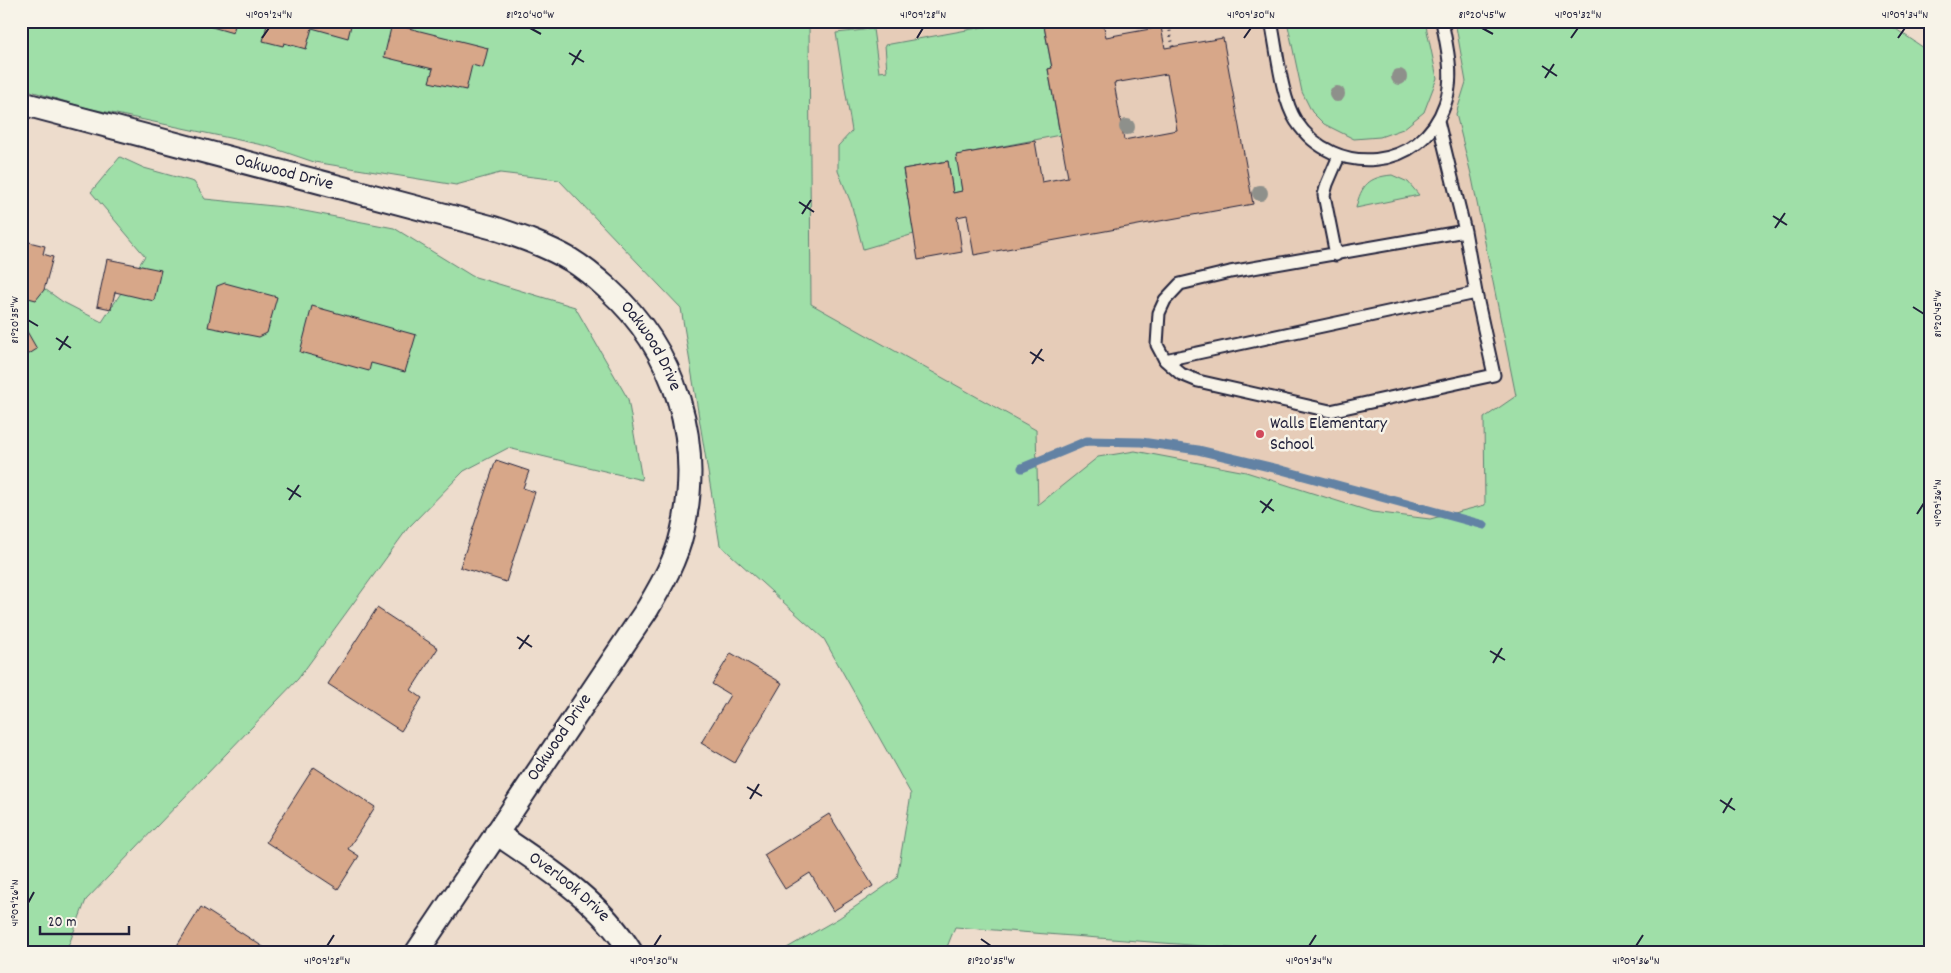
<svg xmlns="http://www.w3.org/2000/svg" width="1951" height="973" viewBox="0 0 1951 973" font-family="Dekko,sans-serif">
  <rect width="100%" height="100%" fill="#eddccc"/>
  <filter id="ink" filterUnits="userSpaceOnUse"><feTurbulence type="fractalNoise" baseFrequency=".02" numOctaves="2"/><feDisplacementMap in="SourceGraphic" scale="10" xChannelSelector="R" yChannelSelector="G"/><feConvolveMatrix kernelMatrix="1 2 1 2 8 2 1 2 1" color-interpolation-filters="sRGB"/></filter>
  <g filter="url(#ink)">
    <path fill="#e6ccb8" d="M809 21H1614L1651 173 1485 505 1044 726 1036 430 811 304Z"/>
    <g fill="#9fdfa8" stroke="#608072">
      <path d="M21 21H809L811 304 1036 430 1038 505 1098 457 1135 451 1246 472 1372 512 1430 519 1485 505 1484 418 1516 396 1472 178 1456 114 1466 82 1455 21H1884L1930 52V952H1257L1255 950 955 927 945 952H780L839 918 897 878 911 794 824 639 720 545 681 308 559 180 500 173 456 185 314 162 267 146 83 107 21 88Z"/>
      <path d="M1016 21H1043L1052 68 1048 69 1060 135 957 155 962 191 953 193 948 161 903 169 914 234 863 249 851 203 838 171V146L852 131 836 33 873 29 879 72 887 71 885 45Z"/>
      <path d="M1287 21H1425L1437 78 1424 112 1403 129 1380 137 1354 139 1324 124 1312 112 1302 92Z"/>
      <path d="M120 157 144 168 194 182 205 199 283 207 394 228 472 276 575 307 628 399 642 480 508 448 464 471 408 528 298 679 86 900 66 952H21V272L63 302 102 322 145 256 91 192Z"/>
      <path d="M1392 175 1408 182 1419 195 1356 208C1361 185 1369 177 1392 175Z"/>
    </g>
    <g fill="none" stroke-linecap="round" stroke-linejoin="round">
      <path stroke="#6282a4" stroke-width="9" d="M1022 468 1087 441 1141 442 1198 450 1278 469 1484 525"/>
    </g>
    <g fill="#d7a789" stroke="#22223b" fill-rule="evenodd">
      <path d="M191 21H236L233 33Z"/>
      <path d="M268 21H352L348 38 312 28 306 49 284 43 283 46 263 41Z"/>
      <path d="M984 21H1016L985 27Z"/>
      <path d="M1043 21H1105L1103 22 1106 37 1161 27 1165 48 1223 38 1253 204 974 255 967 215 957 217 962 252 918 260 903 169 948 161 953 193 962 191 956 155 1035 141 1042 182 1068 177 1048 69 1052 68ZM1167 74 1177 130 1124 140 1114 83Z"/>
      <path d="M392 24 488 48 483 68 472 65 466 90 429 82 433 69 384 57Z"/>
      <path d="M21 240 45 246 43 254 53 257 44 290 36 300 21 296Z"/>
      <path d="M107 259 161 270 154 301 115 292 111 309 97 306Z"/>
      <path d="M225 283 277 297 267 333 259 337 208 327 217 286Z"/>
      <path d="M312 306 416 335 405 372 371 363 369 371 300 352Z"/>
      <path d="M21 321 37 349 21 359Z"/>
      <path d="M496 460 529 471 523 488 535 492 506 582 460 567Z"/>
      <path d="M377 608 438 648 411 690 422 698 401 731 328 684Z"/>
      <path d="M731 653 782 683 735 763 701 743 730 695 712 684Z"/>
      <path d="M314 767 375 807 348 849 359 856 338 889 266 842Z"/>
      <path d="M829 814 873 886 833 911 810 873 785 889 764 855Z"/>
      <path d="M201 907 271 952H173Z"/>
    </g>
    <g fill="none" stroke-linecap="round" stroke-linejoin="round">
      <defs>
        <g id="service">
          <path d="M1271 21C1277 49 1281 98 1296 121 1334 179 1422 171 1445 104 1455 77 1447 48 1442 21"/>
          <path d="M1438 121 1465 231 1476 293 1494 375 1330 411 1198 381 1181 374 1165 360 1157 345 1159 313 1165 300 1180 284 1230 272 1465 231"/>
          <path d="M1336 255 1324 195 1327 184 1339 156"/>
          <path d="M1165 360 1476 293"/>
        </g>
        <g id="minor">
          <path id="s1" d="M21 103 494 228C521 237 547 246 571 260 584 268 596 278 607 288 676 350 704 442 682 533 676 560 662 584 648 608L417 952"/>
          <path id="s2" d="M496 833C546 867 599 900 631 952"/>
        </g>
      </defs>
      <use href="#service" stroke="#22223b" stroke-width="15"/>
      <use href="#minor" stroke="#22223b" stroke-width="26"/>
      <path stroke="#22223b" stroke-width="3" stroke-dasharray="1 4" stroke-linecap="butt" d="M1168 21 1173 47"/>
      <use href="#service" stroke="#f7f3e8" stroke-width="11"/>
      <use href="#minor" stroke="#f7f3e8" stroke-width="22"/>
    </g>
    <g fill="#8e908b">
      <circle cx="1399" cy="77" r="8"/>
      <circle cx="1337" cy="94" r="8"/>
      <circle cx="1127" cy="127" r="8"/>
      <circle cx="1260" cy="193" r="8"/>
    </g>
  </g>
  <path fill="none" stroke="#22223b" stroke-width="2" d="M530 28 541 34M1482 28 1493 34M262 38 269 28M917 38 923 28M1244 38 1251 28M1571 38 1578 28M1898 38 1905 28M569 53 584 62M572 65 581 50M1542 66 1557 76M1545 78 1554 64M799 202 814 212M802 214 811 200M1773 216 1787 225M1775 228 1785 213M1913 307 1924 314M28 320 38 326M56 338 71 348M59 350 68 336M1030 352 1044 361M1032 364 1042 349M287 488 301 497M289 500 299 485M1260 501 1274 511M1262 513 1272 499M1917 514 1924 503M517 637 532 647M519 649 529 635M1490 651 1505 660M1493 663 1502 648M747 787 762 796M750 799 759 784M1720 800 1735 810M1723 813 1732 798M28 903 34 892M981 939 991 946M327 946 334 935M654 946 661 935M1309 946 1316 935M1636 946 1643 935"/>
  <circle fill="#d1495b" stroke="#f7f3e8" stroke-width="2" cx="1260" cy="434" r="5"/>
  <g text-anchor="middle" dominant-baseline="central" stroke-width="5" stroke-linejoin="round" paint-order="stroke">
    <g font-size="18" fill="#22223b" stroke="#f7f3e8">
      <text stroke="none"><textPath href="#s1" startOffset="272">Oakwood Drive</textPath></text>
      <text stroke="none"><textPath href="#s1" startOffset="692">Oakwood Drive</textPath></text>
      <text transform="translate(560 738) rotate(-56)">Oakwood Drive</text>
      <text stroke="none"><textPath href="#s2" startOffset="91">Overlook Drive</textPath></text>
    </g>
    <g font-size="18" fill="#22223b" stroke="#f7f3e8" text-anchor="start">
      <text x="1270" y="424">Walls Elementary<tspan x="1270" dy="21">School</tspan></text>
    </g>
  </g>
  <rect width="1951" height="973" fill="none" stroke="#f7f3e8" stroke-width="55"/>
  <path d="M40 926v8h89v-8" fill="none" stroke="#22223b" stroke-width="2.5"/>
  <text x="48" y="926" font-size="15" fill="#22223b" stroke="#f7f3e8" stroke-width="4" paint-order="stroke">20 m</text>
  <rect x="28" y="28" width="1896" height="918" fill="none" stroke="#22223b" stroke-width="2"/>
  <g font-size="12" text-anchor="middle" fill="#22223b">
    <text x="269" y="18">41°09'24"N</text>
    <text x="530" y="18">81°20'40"W</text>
    <text x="923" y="18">41°09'28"N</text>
    <text x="1251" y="18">41°09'30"N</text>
    <text x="1482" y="18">81°20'45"W</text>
    <text x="1578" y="18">41°09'32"N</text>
    <text x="1905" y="18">41°09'34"N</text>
    <text transform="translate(1937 314) rotate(-90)" y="4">81°20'45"W</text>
    <text transform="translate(14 320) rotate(-90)" y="4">81°20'35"W</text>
    <text transform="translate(1937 503) rotate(-90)" y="4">41°09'36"N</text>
    <text transform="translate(14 903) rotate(-90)" y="4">41°09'26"N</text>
    <text x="327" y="964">41°09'28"N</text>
    <text x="654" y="964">41°09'30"N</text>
    <text x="991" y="964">81°20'35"W</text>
    <text x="1309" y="964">41°09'34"N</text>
    <text x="1636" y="964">41°09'36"N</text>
  </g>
</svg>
